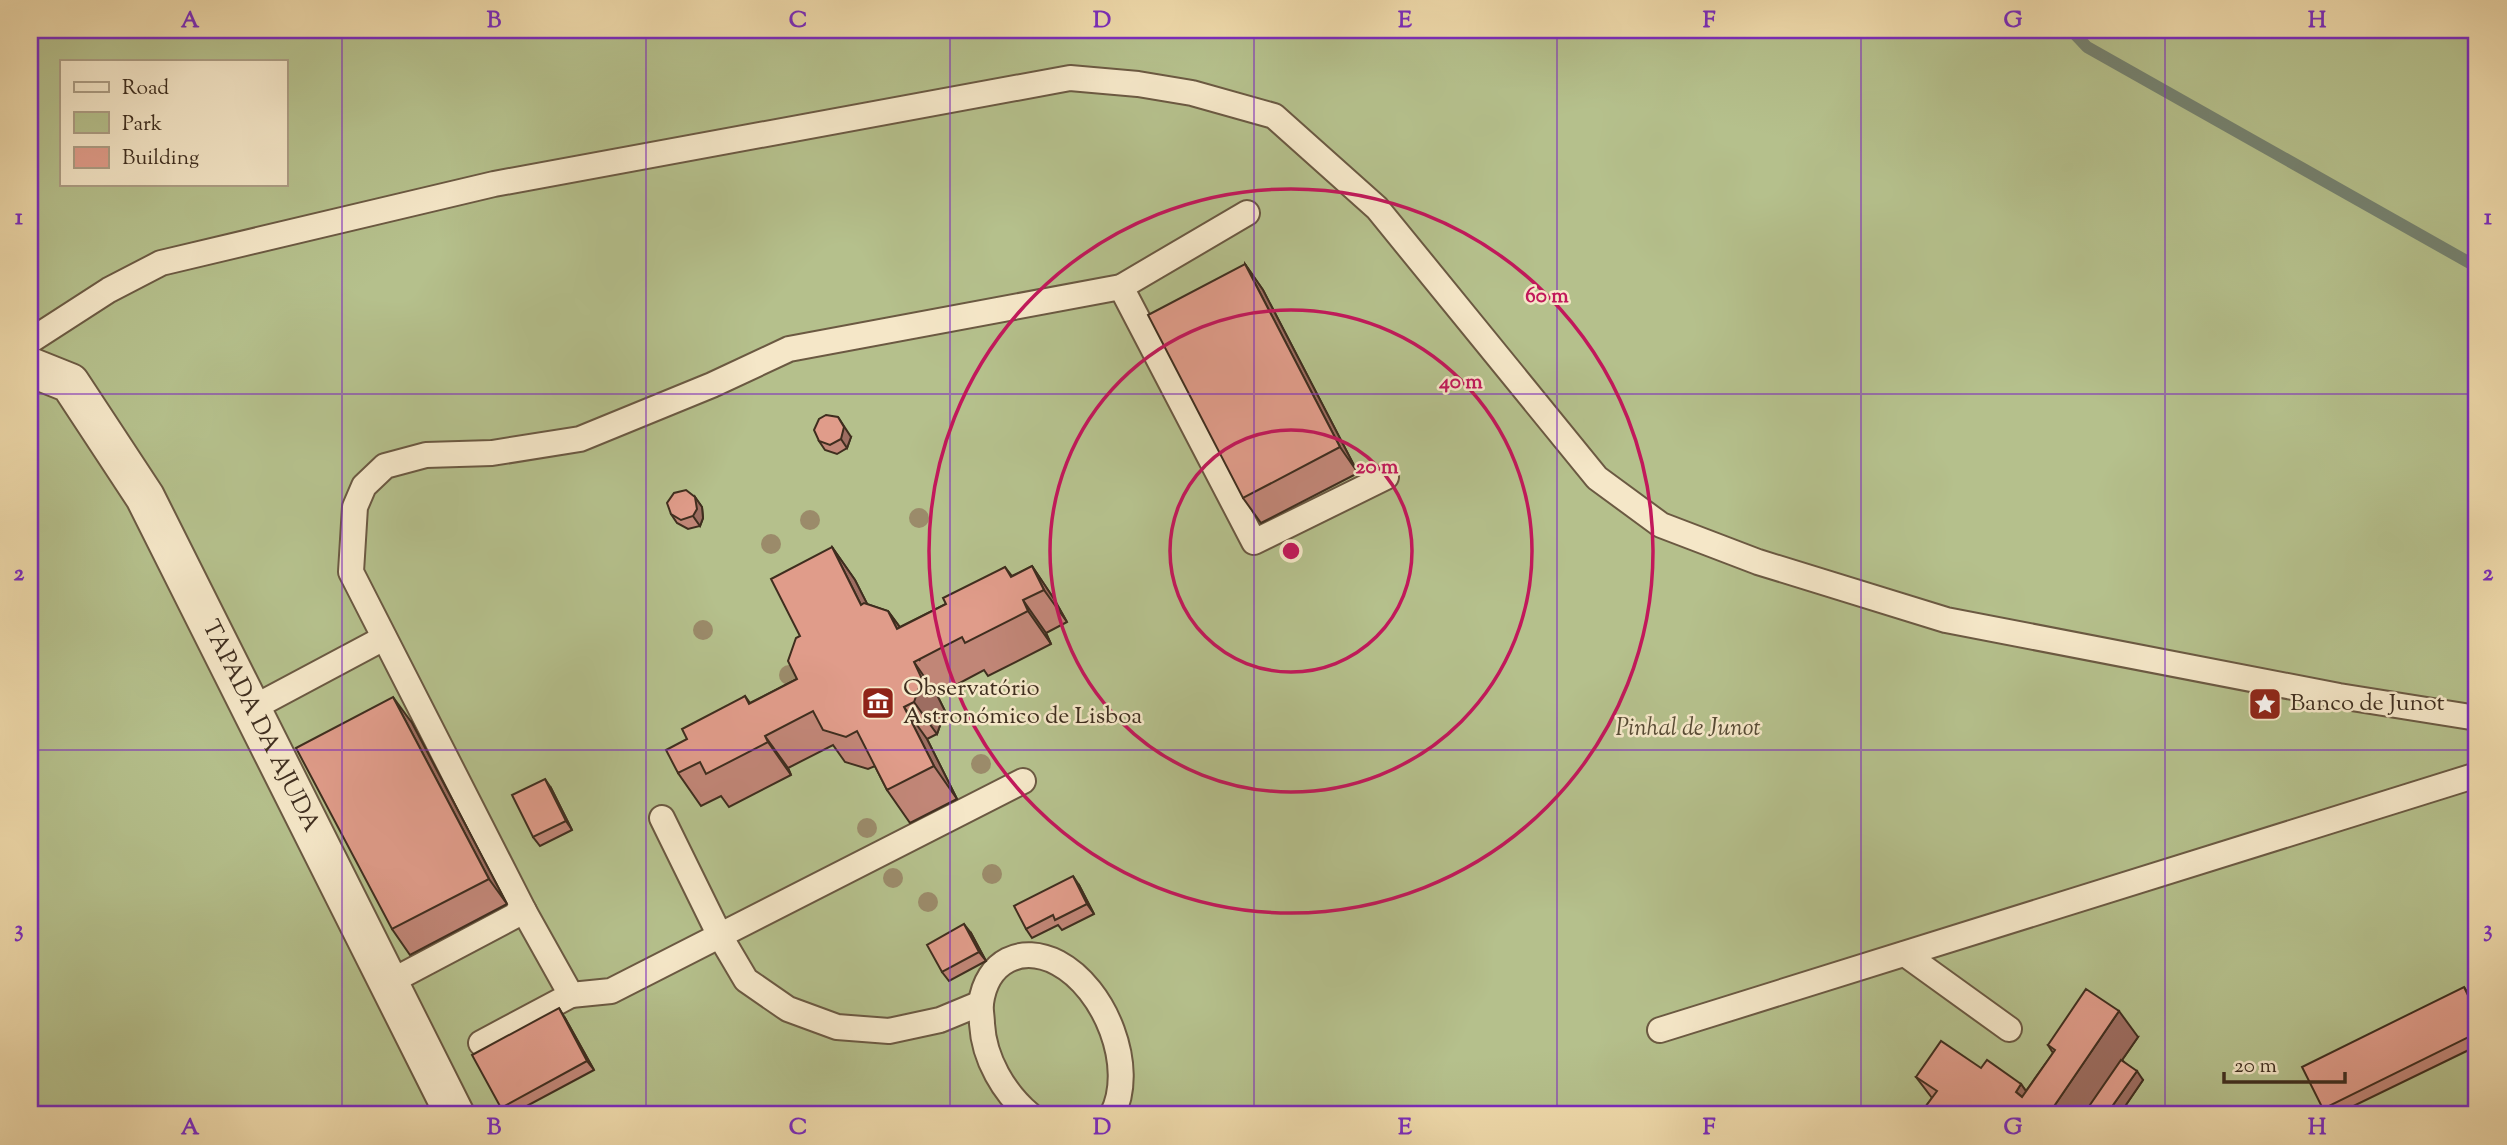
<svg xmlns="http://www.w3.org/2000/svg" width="2507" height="1145" viewBox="0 0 2507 1145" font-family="'Sorts Mill Goudy',serif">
  <rect width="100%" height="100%" fill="#efdaab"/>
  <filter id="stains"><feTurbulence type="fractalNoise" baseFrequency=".00286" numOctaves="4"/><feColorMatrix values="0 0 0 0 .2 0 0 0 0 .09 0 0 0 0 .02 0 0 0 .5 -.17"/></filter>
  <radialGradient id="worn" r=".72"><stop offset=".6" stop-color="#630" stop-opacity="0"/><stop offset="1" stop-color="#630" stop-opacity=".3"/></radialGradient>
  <path fill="#b5c08c" stroke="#7a7756" stroke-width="2" fill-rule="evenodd" d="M30 30H2477V1115H30ZM61 61H285V184H61Z"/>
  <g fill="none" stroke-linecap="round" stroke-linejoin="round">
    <path stroke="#768371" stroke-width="12" d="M2071 30 2087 47 2477 267"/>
    <defs>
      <g id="service">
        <path d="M1121 287 1254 542 1386 477"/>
        <path d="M30 341 109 290 161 263 494 184 1070 78 1138 84 1192 93 1274 116 1377 208 1597 478 1661 525 1758 562 1946 620 2339 696 2477 718"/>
        <path d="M251 709 384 638"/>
        <path d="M1023 781 611 991 571 995 524 911 351 572 355 507 364 486 385 466 426 455 492 453 580 439 712 385 789 349 1121 287 1247 213"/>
        <path d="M662 818 720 936 746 980 788 1009 837 1027 889 1031 940 1020 981 1003"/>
        <path d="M1905 954 2009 1029"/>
        <path d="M388 983 524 911"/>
        <path d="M1660 1030 2477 775"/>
        <path d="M481 1043 571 995"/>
        <path d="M1030 1115C1004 1093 984 1059 982 1024 982 1017 980 1009 981 1003 987 961 1021 944 1058 963 1105 988 1137 1067 1112 1115"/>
      </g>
      <g id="minor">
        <path id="s1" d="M30 367 70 383 145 497 455 1115"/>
      </g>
    </defs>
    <use href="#service" stroke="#6b5942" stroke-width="28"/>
    <use href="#minor" stroke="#6b5942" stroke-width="42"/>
    <use href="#service" stroke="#f5e7c8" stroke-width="24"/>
    <use href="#minor" stroke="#f5e7c8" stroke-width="38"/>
  </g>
  <g fill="#9b8b6a">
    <circle cx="919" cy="518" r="10"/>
    <circle cx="810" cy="520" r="10"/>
    <circle cx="771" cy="544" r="10"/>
    <circle cx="703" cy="630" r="10"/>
    <circle cx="789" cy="675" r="10"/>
    <circle cx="981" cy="764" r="10"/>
    <circle cx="867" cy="828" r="10"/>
    <circle cx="992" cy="874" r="10"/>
    <circle cx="893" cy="878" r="10"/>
    <circle cx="928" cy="902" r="10"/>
  </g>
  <g fill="#c18677" stroke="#3f2e1f" stroke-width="2">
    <path d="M1245 264 1263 290 1358 473 1261 523 1243 498Z"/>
    <path d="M851 437 847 448 837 454 825 450 819 441Z"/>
    <path d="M695 497 702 507 703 518 700 526 688 529 677 523 671 514Z"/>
    <path d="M832 547 855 580 867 604 888 611 900 627 946 604 1005 567 1012 576 1032 566 1054 599 1067 622 1046 633 1051 644 988 676 984 670 937 695 945 711 937 734 927 739 957 799 910 823 887 790 875 766 868 769 845 762 833 745 788 768 791 775 729 807 721 796 701 806 678 773 687 739 745 696 750 703 797 679 800 636Z"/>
    <path d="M412 723 507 904 410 955 392 929Z"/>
    <path d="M551 788 572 830 540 846 533 837Z"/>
    <path d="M1079 885 1094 914 1062 930 1058 925 1032 938 1026 929Z"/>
    <path d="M971 933 986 961 949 981 942 972Z"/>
    <path d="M2470 996 2477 1010V1046L2335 1115H2327L2323 1109Z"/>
    <path d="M565 1018 594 1070 510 1115H506L501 1108Z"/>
    <path d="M2138 1037 2122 1060 2143 1080 2119 1115H1932L1926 1106 1932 1098 1916 1077 1981 1068 2021 1084 2026 1091 2053 1053 2048 1045Z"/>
  </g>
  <g fill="#9d6d61" stroke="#3f2e1f" stroke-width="2">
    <path d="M1245 264 1263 290 1358 473 1340 447Z"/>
    <path d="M838 417 851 437 847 448 841 439Z"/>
    <path d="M695 497 702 507 703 518 700 526 693 516Z"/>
    <path d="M832 547 855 580 884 637 861 605Z"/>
    <path d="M1032 566 1054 599 1067 622 1044 590Z"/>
    <path d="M1023 600 1046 633 1051 644 1028 611Z"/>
    <path d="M888 611 911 643 920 661 897 629Z"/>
    <path d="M914 662 937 695 945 711 937 734 914 702Z"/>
    <path d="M393 697 412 723 507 904 489 879Z"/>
    <path d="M904 707 927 739 957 799 934 766Z"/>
    <path d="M765 736 788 768 791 775 768 742Z"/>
    <path d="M545 779 551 788 572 830 566 821Z"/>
    <path d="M1073 876 1079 885 1094 914 1087 904Z"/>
    <path d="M964 924 971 933 986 961 979 952Z"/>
    <path d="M2464 987 2470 996 2477 1010V1014Z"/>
    <path d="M559 1008 565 1018 594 1070 587 1061Z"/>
    <path d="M2119 1011 2138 1037 2084 1115H2048Z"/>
    <path d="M2137 1071 2143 1080 2119 1115H2106Z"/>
    <path d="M2021 1084 2039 1110 2016 1092Z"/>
    <path d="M1959 1110 1963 1115H1955Z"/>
  </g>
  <g fill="#e09c8a" stroke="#3f2e1f" stroke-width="2">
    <path d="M1245 264 1340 447 1243 498 1148 315Z"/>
    <path d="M826 415 838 417 844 427 841 439 830 445 819 441 814 430 819 419Z"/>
    <path d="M686 490 695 497 697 509 693 516 681 520 671 514 667 503 674 493Z"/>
    <path d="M832 547 861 605 864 603 888 611 897 629 946 604 943 598 1005 567 1011 577 1032 566 1044 590 1023 600 1028 611 965 643 962 637 914 662 922 679 914 702 904 707 934 766 887 790 857 731 846 737 823 730 813 711 765 736 768 742 706 774 700 762 678 773 666 750 687 739 682 729 745 696 749 704 797 679 788 661 796 638 800 636 771 579Z"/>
    <path d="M393 697 489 879 392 929 296 748Z"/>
    <path d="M545 779 566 821 533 837 512 795Z"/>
    <path d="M1073 876 1087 904 1055 920 1053 915 1026 929 1014 906Z"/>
    <path d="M964 924 979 952 942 972 927 945Z"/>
    <path d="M2464 987 2477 1014V1033L2323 1109 2302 1067Z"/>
    <path d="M2086 989 2119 1011 2048 1115H1967L1959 1110 1955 1115H1940L1926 1106 1937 1091 1916 1077 1941 1041 1981 1068 1987 1060 2021 1084 2016 1092 2022 1097 2055 1050 2048 1045Z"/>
    <path d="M559 1008 587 1061 501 1108 472 1055Z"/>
    <path d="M2121 1060 2137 1071 2106 1115H2083Z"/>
  </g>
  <path fill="none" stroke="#7b2cbf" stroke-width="2" stroke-opacity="0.55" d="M342 30V1115M646 30V1115M950 30V1115M1254 30V1115M1557 30V1115M1861 30V1115M2165 30V1115M30 394H2477M30 750H2477"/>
  <g fill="none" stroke="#c2185b" stroke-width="3.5">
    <circle cx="1291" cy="551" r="121"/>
    <circle cx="1291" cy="551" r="241"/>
    <circle cx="1291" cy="551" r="362"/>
  </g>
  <defs>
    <symbol id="museum-square" viewBox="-11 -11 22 22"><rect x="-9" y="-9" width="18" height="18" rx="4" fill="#8f2418" stroke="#f5e7c8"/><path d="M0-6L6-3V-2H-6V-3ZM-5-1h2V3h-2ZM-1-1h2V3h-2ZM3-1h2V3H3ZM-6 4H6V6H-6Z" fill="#fff"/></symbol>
    <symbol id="sight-square" viewBox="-11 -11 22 22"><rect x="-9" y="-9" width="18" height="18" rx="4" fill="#8f2418" stroke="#f5e7c8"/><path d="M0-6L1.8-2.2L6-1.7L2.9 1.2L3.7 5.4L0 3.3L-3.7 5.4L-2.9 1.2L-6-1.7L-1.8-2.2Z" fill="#fff"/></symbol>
  </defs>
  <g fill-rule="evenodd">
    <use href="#museum-square" x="859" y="684" width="38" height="38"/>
    <use href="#sight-square" x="2246" y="685" width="38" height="38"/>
  </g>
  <g text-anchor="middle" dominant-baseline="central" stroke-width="5" stroke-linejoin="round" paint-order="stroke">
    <g font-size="24" fill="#3f2e1f" stroke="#f5e7c8" text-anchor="start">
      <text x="903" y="689">Observatório<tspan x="903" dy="28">Astronómico de Lisboa</tspan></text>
      <text x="2290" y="704">Banco de Junot</text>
    </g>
    <g font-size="24" fill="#3f2e1f" stroke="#f5e7c8">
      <text stroke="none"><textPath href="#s1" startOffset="436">TAPADA DA AJUDA</textPath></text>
    </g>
    <g font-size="24" font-style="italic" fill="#574b35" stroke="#f5e7c8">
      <text x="1688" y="729">Pinhal de Junot</text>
    </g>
  </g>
  <circle cx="1291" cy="551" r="10" fill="#c2185b" stroke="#f5e7c8" stroke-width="3.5"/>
  <g font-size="21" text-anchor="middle" font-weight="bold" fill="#c2185b" stroke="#f5e7c8" stroke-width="5" stroke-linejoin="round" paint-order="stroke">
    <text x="1547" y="302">60 m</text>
    <text x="1461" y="388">40 m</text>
    <text x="1377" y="473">20 m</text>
  </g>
  <rect width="2507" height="1145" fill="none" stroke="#efdaab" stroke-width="77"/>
  <rect x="60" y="60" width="228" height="126" fill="#f5e7c8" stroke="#ac9d84" stroke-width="2"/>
  <rect x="74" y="82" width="35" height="10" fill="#f5e7c8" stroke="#ac9d84" stroke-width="2"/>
  <text x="122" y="94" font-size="21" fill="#3f2e1f">Road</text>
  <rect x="74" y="112" width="35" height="21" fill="#b5c08c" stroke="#ac9d84" stroke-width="2"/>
  <text x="122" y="130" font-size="21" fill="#3f2e1f">Park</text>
  <rect x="74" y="147" width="35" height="21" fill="#e09c8a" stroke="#ac9d84" stroke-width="2"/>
  <text x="122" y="164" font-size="21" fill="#3f2e1f">Building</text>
  <path d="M2224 1072v10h121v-10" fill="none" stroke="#3f2e1f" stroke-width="3.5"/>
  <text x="2234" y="1072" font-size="21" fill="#3f2e1f" stroke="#f5e7c8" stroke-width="5" paint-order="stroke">20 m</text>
  <rect x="38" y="38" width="2430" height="1068" fill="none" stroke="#7b2cbf" stroke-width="2.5"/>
  <g font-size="23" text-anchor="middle" font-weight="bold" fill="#7b2cbf">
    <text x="190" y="27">A</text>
    <text x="494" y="27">B</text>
    <text x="798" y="27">C</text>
    <text x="1102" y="27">D</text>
    <text x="1405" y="27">E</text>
    <text x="1709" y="27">F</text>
    <text x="2013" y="27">G</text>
    <text x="2317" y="27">H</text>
    <text x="19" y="224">1</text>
    <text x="2488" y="224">1</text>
    <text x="19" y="580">2</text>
    <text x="2488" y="580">2</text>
    <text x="19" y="936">3</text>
    <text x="2488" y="936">3</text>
    <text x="190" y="1134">A</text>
    <text x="494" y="1134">B</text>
    <text x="798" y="1134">C</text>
    <text x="1102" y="1134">D</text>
    <text x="1405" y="1134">E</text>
    <text x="1709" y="1134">F</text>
    <text x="2013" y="1134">G</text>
    <text x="2317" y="1134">H</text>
  </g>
  <rect width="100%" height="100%" filter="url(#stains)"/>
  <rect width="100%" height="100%" fill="url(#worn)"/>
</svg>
